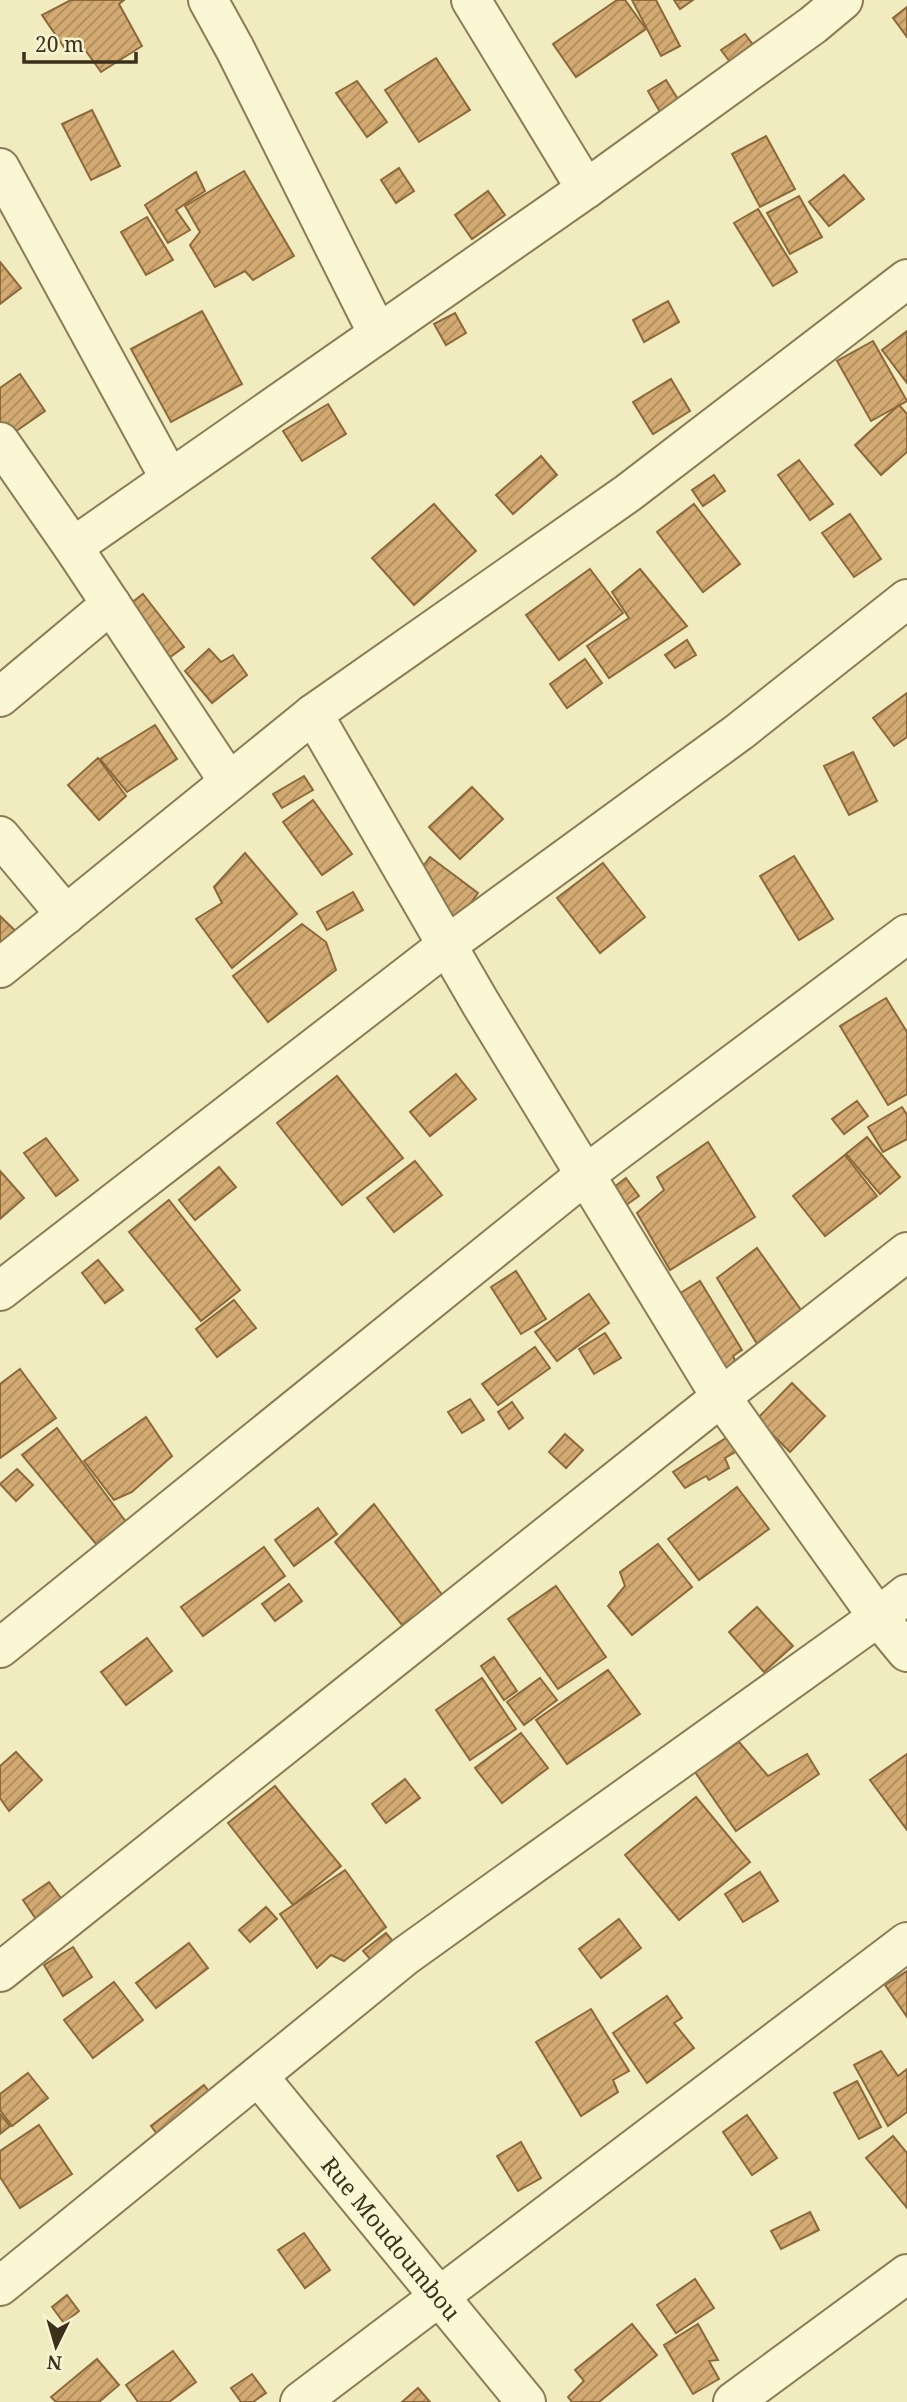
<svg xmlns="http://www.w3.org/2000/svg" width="907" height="2402" viewBox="0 0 907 2402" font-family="'Noto Serif',serif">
  <defs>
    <pattern id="building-hatch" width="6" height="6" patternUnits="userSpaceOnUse" patternTransform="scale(1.75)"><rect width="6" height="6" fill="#d3aa72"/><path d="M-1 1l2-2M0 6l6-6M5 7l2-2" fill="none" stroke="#ac8b5d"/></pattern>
  </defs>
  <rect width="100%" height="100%" fill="#f1ebc0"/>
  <g fill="url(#building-hatch)" stroke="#8d693a" stroke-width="2">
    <path d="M71 0H124L119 4 142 46 101 72 83 47 68 53 42 15Z"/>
    <path d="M617 0H625L646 29 576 77 553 44Z"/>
    <path d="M632 0H656L680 46 661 56Z"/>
    <path d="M674 0H693L680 9Z"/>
    <path d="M907 7V37L893 18Z"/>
    <path d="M745 34 754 46 730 62 721 50Z"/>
    <path d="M436 58 470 110 419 142 385 90Z"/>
    <path d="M666 80 679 101 660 112 648 91Z"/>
    <path d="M357 81 387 122 367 137 336 93Z"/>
    <path d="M92 110 120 166 91 180 62 124Z"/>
    <path d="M766 136 795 189 760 207 732 154Z"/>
    <path d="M399 168 414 191 396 203 381 180Z"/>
    <path d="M244 171 294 256 253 280 245 271 215 287 190 245 200 232 185 206Z"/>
    <path d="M196 172 205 191 176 210 190 230 168 243 145 205Z"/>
    <path d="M844 175 864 199 829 226 809 202Z"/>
    <path d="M488 191 505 215 472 239 455 215Z"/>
    <path d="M799 196 822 237 790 254 767 213Z"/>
    <path d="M758 209 797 272 773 286 734 223Z"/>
    <path d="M147 217 173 260 146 275 121 232Z"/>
    <path d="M0 262 21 288 0 304Z"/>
    <path d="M668 301 679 322 644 342 633 320Z"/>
    <path d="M202 311 242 384 171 422 131 349Z"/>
    <path d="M455 313 466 333 446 345 434 324Z"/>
    <path d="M907 331V383L882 350Z"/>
    <path d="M873 341 907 401 871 421 837 361Z"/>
    <path d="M20 374 45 411 6 438 0 429V388Z"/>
    <path d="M671 379 690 411 653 434 633 402Z"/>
    <path d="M328 404 346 434 302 461 283 431Z"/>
    <path d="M899 405 907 414V452L881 475 855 445Z"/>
    <path d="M541 456 557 475 513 514 496 495Z"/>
    <path d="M799 460 833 504 810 520 778 475Z"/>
    <path d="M714 475 725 491 703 506 692 490Z"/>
    <path d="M434 504 476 551 414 605 372 558Z"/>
    <path d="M694 504 740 564 703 592 657 532Z"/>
    <path d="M850 514 881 559 854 577 822 533Z"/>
    <path d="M590 569 623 613 559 660 526 615Z"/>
    <path d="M640 569 687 626 609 678 587 646 629 618 612 592Z"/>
    <path d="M143 594 184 647 144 676 104 624Z"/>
    <path d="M687 640 696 655 675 668 665 655Z"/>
    <path d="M209 649 221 662 233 655 247 675 212 703 185 671Z"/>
    <path d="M585 659 602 683 567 708 550 684Z"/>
    <path d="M907 693V737L894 746 873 718Z"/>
    <path d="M155 725 177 759 127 792 100 759Z"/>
    <path d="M853 752 877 801 849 815 824 766Z"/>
    <path d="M98 758 126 796 99 820 68 785Z"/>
    <path d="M304 776 313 790 282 808 273 794Z"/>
    <path d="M472 787 503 819 460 859 429 827Z"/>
    <path d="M313 800 352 854 322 875 283 822Z"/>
    <path d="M245 853 297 914 232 968 196 919 222 903 214 887Z"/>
    <path d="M794 856 833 919 799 940 760 876Z"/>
    <path d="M430 857 478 893 453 927 405 891Z"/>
    <path d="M603 863 645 917 600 953 557 898Z"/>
    <path d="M353 892 363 910 327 930 317 912Z"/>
    <path d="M0 916 26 941 0 967Z"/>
    <path d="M302 924 326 942 336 970 268 1022 233 976Z"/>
    <path d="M886 998 907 1032V1094L888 1105 840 1026Z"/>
    <path d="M456 1074 476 1099 430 1136 410 1112Z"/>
    <path d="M337 1076 403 1158 342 1205 277 1123Z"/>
    <path d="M857 1101 868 1116 844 1134 832 1119Z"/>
    <path d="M902 1107 907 1115V1139L883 1152 868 1127Z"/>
    <path d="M867 1137 900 1177 880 1194 846 1154Z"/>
    <path d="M46 1138 78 1180 56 1196 24 1153Z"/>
    <path d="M708 1142 755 1217 670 1270 637 1213 664 1190 657 1177Z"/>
    <path d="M845 1155 877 1196 825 1236 793 1196Z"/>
    <path d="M415 1161 442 1195 394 1232 367 1198Z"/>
    <path d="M219 1167 236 1187 195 1220 179 1200Z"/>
    <path d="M0 1171 24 1198 0 1219Z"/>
    <path d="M626 1178 639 1196 622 1208 609 1191Z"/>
    <path d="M169 1200 240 1290 201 1321 129 1232Z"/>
    <path d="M757 1248 806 1317 759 1347 717 1278Z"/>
    <path d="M98 1260 123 1290 105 1303 82 1273Z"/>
    <path d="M516 1271 546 1319 521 1334 491 1287Z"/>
    <path d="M700 1281 742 1350 733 1356 742 1376 731 1388 674 1297Z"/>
    <path d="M589 1294 609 1323 557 1361 535 1332Z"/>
    <path d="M234 1300 256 1328 217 1357 196 1329Z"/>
    <path d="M605 1333 621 1358 594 1374 579 1349Z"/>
    <path d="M535 1347 550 1368 498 1405 482 1384Z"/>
    <path d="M20 1369 56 1418 0 1458V1384Z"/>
    <path d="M792 1383 825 1416 790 1452 757 1419Z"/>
    <path d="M470 1399 484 1420 462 1433 448 1412Z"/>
    <path d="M512 1402 523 1418 509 1429 498 1412Z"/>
    <path d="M146 1417 172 1456 132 1492 114 1500 84 1461Z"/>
    <path d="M57 1428 126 1522 96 1544 22 1455Z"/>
    <path d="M565 1434 583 1450 566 1468 549 1452Z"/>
    <path d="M729 1436 737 1451 725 1458 729 1468 709 1480 706 1476 685 1488 673 1472Z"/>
    <path d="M17 1469 33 1485 16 1501 0 1484Z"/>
    <path d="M737 1487 769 1529 699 1580 668 1539Z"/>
    <path d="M374 1504 443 1596 402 1625 335 1542Z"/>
    <path d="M318 1508 337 1534 294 1566 275 1540Z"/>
    <path d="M658 1544 692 1587 632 1635 608 1606 625 1586 620 1572Z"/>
    <path d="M264 1547 285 1576 203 1636 181 1607Z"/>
    <path d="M289 1584 302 1601 275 1621 262 1604Z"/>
    <path d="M556 1586 606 1657 558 1689 508 1619Z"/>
    <path d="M757 1607 793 1646 764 1672 729 1632Z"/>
    <path d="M147 1638 172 1671 126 1705 101 1672Z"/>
    <path d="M494 1657 517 1691 504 1700 481 1666Z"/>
    <path d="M608 1670 640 1714 567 1764 536 1720Z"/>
    <path d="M482 1678 516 1729 470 1760 436 1710Z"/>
    <path d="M540 1678 557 1700 524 1725 507 1702Z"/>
    <path d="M521 1733 548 1768 502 1803 475 1768Z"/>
    <path d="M739 1742 768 1776 807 1754 819 1774 736 1831 695 1772Z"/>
    <path d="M16 1752 42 1780 9 1811 0 1798V1766Z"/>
    <path d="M907 1754V1830L870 1780Z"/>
    <path d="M405 1779 420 1798 386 1823 372 1804Z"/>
    <path d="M275 1786 341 1866 293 1905 228 1823Z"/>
    <path d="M696 1797 750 1862 679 1920 625 1855Z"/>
    <path d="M345 1870 386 1927 344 1961 331 1955 317 1968 280 1914Z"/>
    <path d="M760 1872 778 1901 743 1922 725 1894Z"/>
    <path d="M49 1882 63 1901 36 1919 23 1900Z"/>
    <path d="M266 1907 277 1919 250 1942 239 1930Z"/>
    <path d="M619 1919 641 1948 601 1978 579 1949Z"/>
    <path d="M386 1933 401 1951 379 1969 363 1951Z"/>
    <path d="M189 1943 208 1968 156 2008 136 1983Z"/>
    <path d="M73 1947 92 1977 63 1996 44 1965Z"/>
    <path d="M907 1971V2017L885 1985Z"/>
    <path d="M114 1982 143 2020 93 2058 64 2020Z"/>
    <path d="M667 1996 682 2018 674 2023 694 2048 647 2083 613 2033Z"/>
    <path d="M591 2009 629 2071 613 2080 618 2092 581 2116 536 2042Z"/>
    <path d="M881 2051 898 2076 907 2069V2112L888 2126 854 2065Z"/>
    <path d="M28 2073 48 2098 12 2126 0 2110V2094Z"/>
    <path d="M857 2081 881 2127 859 2139 834 2093Z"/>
    <path d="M204 2085 221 2107 168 2148 151 2126Z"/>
    <path d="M0 2114 10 2126 0 2134Z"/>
    <path d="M747 2115 777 2158 752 2175 723 2132Z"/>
    <path d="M39 2125 72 2174 20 2208 0 2177V2151Z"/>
    <path d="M893 2136 907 2153V2208L866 2158Z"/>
    <path d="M521 2142 541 2178 518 2191 497 2156Z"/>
    <path d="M810 2212 819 2230 781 2249 771 2231Z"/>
    <path d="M304 2233 330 2270 305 2288 278 2250Z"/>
    <path d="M695 2279 714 2308 676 2333 657 2305Z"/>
    <path d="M67 2295 79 2311 64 2323 52 2307Z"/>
    <path d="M632 2324 657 2355 599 2402H572L568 2397 584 2381 575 2370Z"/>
    <path d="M698 2324 718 2360 709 2361 719 2379 693 2394 664 2345Z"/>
    <path d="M173 2351 196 2382 169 2402H138L126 2385Z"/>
    <path d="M97 2359 119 2385 99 2402H56L51 2397Z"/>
    <path d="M252 2374 266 2393 253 2402H241L231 2388Z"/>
    <path d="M418 2388 430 2402H402Z"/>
  </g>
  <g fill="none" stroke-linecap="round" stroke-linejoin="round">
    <defs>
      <g id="minor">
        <path d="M208 0 235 49 378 334"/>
        <path d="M471 0 586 189"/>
        <path d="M0 168 170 479"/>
        <path d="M0 442 73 547 229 782"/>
        <path d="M73 547 586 189 813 25 843 0"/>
        <path d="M0 697 111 604"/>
        <path d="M313 714 481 1004 721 1397 878 1617 907 1652"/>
        <path d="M0 836 66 915"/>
        <path d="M0 968 313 714 628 493 907 279"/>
        <path d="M0 1291 447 945 739 732 907 599"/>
        <path d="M0 1648 585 1175 907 934"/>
        <path d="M0 1972 721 1397 907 1252"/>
        <path id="s1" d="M258 2076 526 2402"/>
        <path d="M0 2286 405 1956 878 1617 907 1594"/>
        <path d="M300 2402 907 1942"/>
        <path d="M733 2402 907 2274"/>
      </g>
    </defs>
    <use href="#minor" stroke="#8c7c56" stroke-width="42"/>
    <use href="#minor" stroke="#fbf6d4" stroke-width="38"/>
  </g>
  <g text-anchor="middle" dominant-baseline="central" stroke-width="6" stroke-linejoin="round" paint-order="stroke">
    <g font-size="23" fill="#3a301c" stroke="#f8f3d0">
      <text stroke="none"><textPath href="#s1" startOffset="210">Rue Moudoumbou</textPath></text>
    </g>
  </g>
  <g transform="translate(56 2346) rotate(185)" stroke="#f8f3d0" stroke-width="5" paint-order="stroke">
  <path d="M0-5L12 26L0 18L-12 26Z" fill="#3a301c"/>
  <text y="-10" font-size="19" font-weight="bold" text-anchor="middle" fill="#3a301c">N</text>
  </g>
  <path d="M24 52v10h112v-10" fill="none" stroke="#3a301c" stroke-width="3.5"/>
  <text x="35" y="52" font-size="21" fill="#3a301c" stroke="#f8f3d0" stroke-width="5" paint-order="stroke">20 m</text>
</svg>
